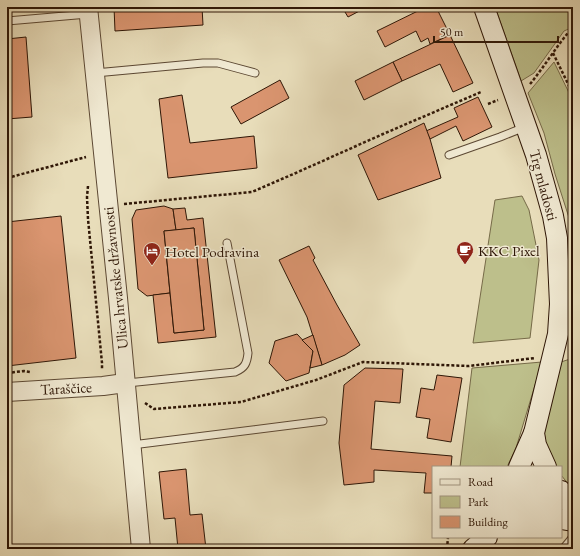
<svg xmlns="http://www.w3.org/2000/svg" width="580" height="556" viewBox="0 0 580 556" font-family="'EB Garamond',serif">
  <rect width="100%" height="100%" fill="#e8ddba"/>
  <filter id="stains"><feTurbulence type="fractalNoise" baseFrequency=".005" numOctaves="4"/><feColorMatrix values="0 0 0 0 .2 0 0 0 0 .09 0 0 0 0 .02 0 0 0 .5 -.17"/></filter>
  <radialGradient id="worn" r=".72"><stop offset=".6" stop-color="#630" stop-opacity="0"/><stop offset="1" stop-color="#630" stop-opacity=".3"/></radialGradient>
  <g fill="#bdbf8b" stroke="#766a48">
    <path d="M495 7H573V27L564 31 534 73 521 81Z"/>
    <path d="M554 62 573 101V280L571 224 555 174 544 133 528 93Z"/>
    <path d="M522 196 529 210 539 260 530 338 473 343 495 200Z"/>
    <path d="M573 358V490L561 475V467H554L547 450 544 432 561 362Z"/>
    <path d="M542 362 516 448 507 467H460L472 368Z"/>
  </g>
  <g fill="#da9570" stroke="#2e1606">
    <path d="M114 7H202L203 25 115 31Z"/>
    <path d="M342 7H367L348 17Z"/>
    <path d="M426 7H436L450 35 430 44 428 38 421 42 416 31 385 47 377 31Z"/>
    <path d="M450 35 473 83 453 92 440 64 402 81 393 62Z"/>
    <path d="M26 37 32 117 7 119V39Z"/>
    <path d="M393 62 402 81 364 100 355 81Z"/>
    <path d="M280 80 289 98 241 124 231 107Z"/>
    <path d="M182 95 190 143 254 136 257 168 168 178 159 99Z"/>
    <path d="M478 97 492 127 463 141 456 126 430 139 426 131 458 117 454 108Z"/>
    <path d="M424 123 430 139 441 178 378 200 358 155Z"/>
    <path d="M164 206 173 209 176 230 164 231 170 293 147 296 138 289 132 219 136 210Z"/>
    <path d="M185 208 187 220 203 218 216 337 158 343 153 295 170 293 174 333 204 330 194 228 176 230 173 209Z"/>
    <path d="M61 216 76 358 7 366V222Z"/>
    <path d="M194 228 204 330 174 333 164 231Z"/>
    <path d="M309 246 315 258 313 260 337 305 360 345 345 355 322 365 307 317 279 260Z"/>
    <path d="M297 334 313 351 309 373 286 381 269 363 275 341Z"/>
    <path d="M313 335 322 365 310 368 313 351 302 340Z"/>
    <path d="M365 368 403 369 400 403 375 401 371 449 452 456 451 467H433V493H424L426 473 374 470V482L344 485 339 443 344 385Z"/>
    <path d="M437 375 462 378 451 442 427 438 430 419 416 417 421 388 434 390Z"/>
    <path d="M186 469 190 515 202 514 206 549H178L175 518 164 519 159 472Z"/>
  </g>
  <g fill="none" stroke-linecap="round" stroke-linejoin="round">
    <defs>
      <g id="service">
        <path d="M7 21 88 14"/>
        <path d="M95 73 203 63H218L255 73"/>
        <path d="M449 155 500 137 525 127"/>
        <path d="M127 383 235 372C245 368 247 363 248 353L227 243"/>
        <path d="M132 445 323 421"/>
        <path d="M563 549 573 537"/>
      </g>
      <g id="tertiary">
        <path d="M88 7 118 298 141 549"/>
        <path d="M7 392 103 386 125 383"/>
      </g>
      <g id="secondary">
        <path d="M484 7 536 155 553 216 557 238 560 304 558 334 534 433 536 445 546 467"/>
        <path d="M519 467 534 433"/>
        <path d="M561 491 573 507"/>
        <path d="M561 519 573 521"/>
        <path d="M473 549 487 537"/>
      </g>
    </defs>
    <use href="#service" stroke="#5c4833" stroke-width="9"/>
    <use href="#tertiary" stroke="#5c4833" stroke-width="20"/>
    <use href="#secondary" stroke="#2e1606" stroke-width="22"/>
    <g stroke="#2e1606" stroke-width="2.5" stroke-dasharray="3 2" stroke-linecap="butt">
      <path d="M572 7 573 9"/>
      <path d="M553 53 573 94"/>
      <path d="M530 84C545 66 557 45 573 27"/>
      <path d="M488 104 498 100"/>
      <path d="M7 178 86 157"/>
      <path d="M88 186 87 197 88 219 102 363V370"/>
      <path d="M124 204 252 192 298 172 383 134 481 92"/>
      <path d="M7 373 24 371 30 372"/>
      <path d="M145 403 154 409 241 402 316 380 363 362 469 366 535 358"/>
      <path d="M447 549 448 537"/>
    </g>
    <use href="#service" stroke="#f0e9d2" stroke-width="7"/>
    <use href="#tertiary" stroke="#f0e9d2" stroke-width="18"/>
    <use href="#secondary" stroke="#f0e9d2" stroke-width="20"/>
  </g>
  <defs>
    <symbol id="cafe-pin" viewBox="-11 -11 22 30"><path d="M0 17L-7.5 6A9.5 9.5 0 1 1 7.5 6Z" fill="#8f2418" stroke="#f0e9d2"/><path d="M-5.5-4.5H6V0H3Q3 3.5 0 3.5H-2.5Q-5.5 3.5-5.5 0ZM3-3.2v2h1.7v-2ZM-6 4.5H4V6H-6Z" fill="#fff"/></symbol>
    <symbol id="hotel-pin" viewBox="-11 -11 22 30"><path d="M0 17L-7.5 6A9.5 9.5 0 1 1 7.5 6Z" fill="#8f2418" stroke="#f0e9d2"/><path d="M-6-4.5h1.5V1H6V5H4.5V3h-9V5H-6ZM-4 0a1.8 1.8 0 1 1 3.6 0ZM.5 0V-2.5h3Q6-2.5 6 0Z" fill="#fff"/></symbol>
  </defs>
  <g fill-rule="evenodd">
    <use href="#cafe-pin" x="455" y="240" width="20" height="27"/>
    <use href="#hotel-pin" x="142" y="241" width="20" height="27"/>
  </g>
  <g text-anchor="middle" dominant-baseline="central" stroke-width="3" stroke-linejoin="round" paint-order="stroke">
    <g font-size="15" fill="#2e1606" stroke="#f0e9d2">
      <text transform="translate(544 185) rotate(75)">Trg mladosti</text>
      <text transform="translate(115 278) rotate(-96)">Ulica hrvatske državnosti</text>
      <text transform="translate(66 388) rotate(-3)">Taraščice</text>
    </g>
    <g font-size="15" fill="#2e1606" stroke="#f0e9d2" text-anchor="start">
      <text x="478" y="250">KKC Pixel</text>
      <text x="165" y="251">Hotel Podravina</text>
    </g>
  </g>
  <rect width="580" height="556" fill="none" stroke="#e8ddba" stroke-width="24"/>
  <rect x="8" y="8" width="564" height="540" fill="none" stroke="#2e1606" stroke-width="2"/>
  <rect x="12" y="12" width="556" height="532" fill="none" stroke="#2e1606"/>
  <rect x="432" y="466" width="130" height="72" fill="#f0e9d2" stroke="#a29580"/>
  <rect x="440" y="479" width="20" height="6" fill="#f0e9d2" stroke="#a29580"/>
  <text x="468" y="486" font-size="12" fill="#2e1606">Road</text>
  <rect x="440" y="496" width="20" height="12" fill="#bdbf8b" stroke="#a29580"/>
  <text x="468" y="506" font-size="12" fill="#2e1606">Park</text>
  <rect x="440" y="516" width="20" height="12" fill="#da9570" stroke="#a29580"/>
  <text x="468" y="526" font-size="12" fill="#2e1606">Building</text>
  <path d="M434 36v6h124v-6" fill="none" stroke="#2e1606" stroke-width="2"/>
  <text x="440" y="36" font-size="12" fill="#2e1606" stroke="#f0e9d2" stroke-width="3" paint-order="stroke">50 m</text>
  <rect width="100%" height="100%" filter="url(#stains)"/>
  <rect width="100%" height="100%" fill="url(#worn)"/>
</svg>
